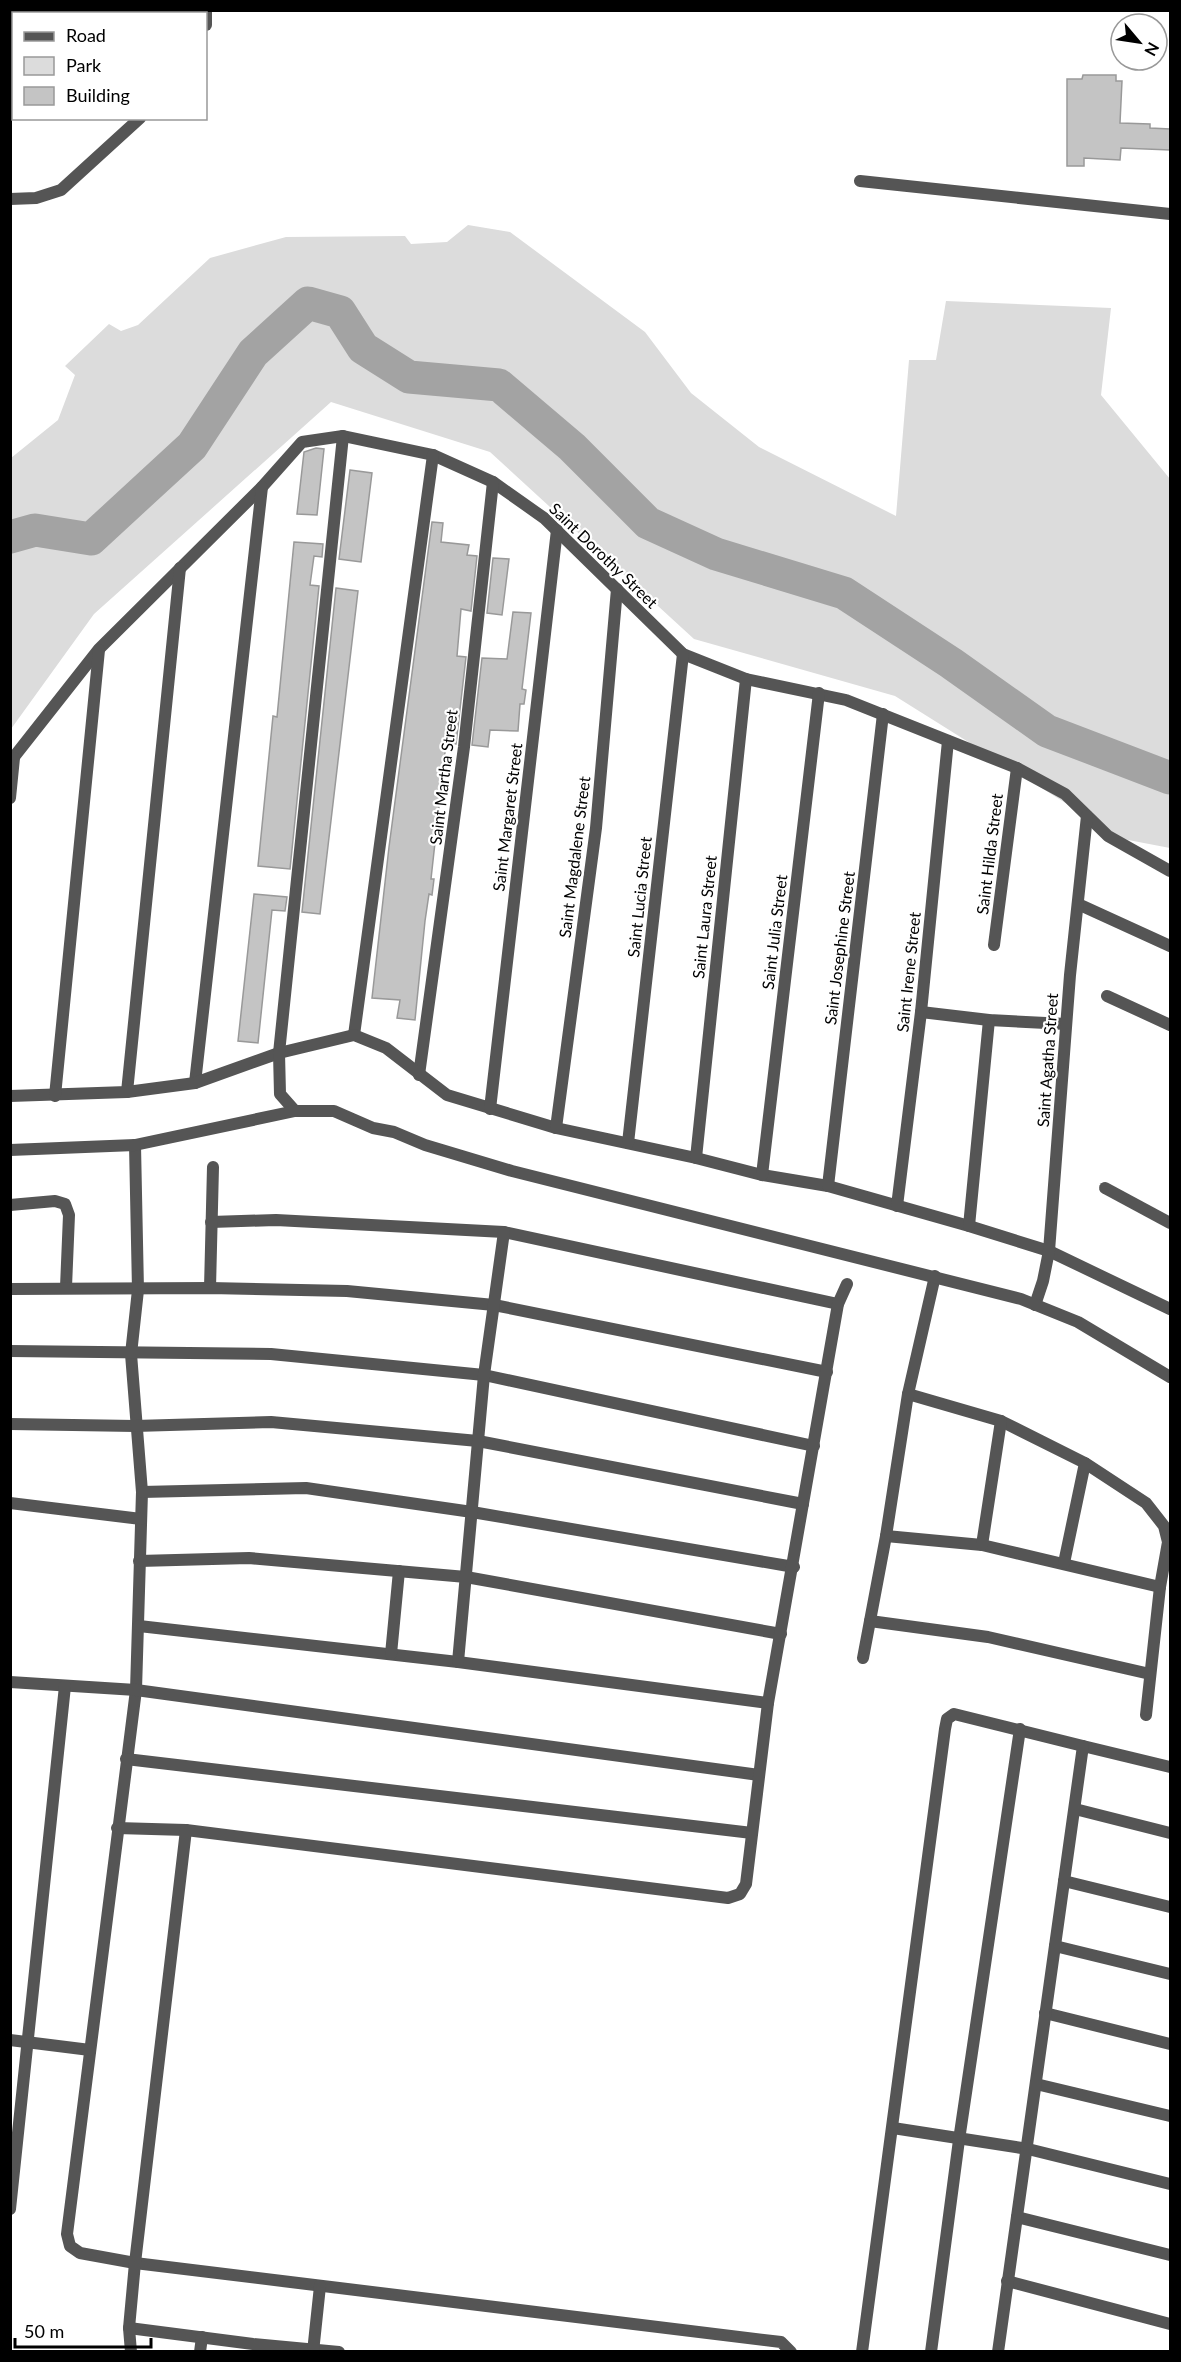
<svg xmlns="http://www.w3.org/2000/svg" width="1181" height="2362" viewBox="0 0 1181 2362" font-family="Lato,sans-serif">
  <rect width="100%" height="100%" fill="#fff"/>
  <path fill="#dcdcdc" d="M468 225 510 232 645 332 691 393 759 447 896 516 909 360H936L946 301 1111 308 1101 395 1170 479V848L1123 839 895 696 694 639 490 452 331 402 94 614 11 729V458L58 420 75 375 65 366 109 324 121 331 138 325 210 258 286 237 405 236 411 244 447 242Z"/>
  <g fill="none" stroke-linecap="round" stroke-linejoin="round">
    <path stroke="#a3a3a3" stroke-width="33" d="M10 537 35 530 91 539 192 446 253 353 308 303 340 312 363 348 409 377 499 385 572 447 648 523 716 554 844 593 951 663 1047 731 1170 778"/>
  </g>
  <g fill="#c4c4c4" stroke="#999" stroke-width="1.5">
    <path d="M1083 75H1116V81H1122L1120 123 1150 124V128L1170 129V150L1121 148 1120 160 1084 158V166H1067V79H1082Z"/>
    <path d="M316 448 324 449 317 515 297 514 304 452Z"/>
    <path d="M350 470 372 473 361 562 339 559Z"/>
    <path d="M432 522 443 523 441 542 469 545 467 555 477 556 471 611 461 609 457 656 466 657 456 744 446 743 431 879H434L432 895 429 894 425 921 415 1020 397 1018 400 1000 372 998 389 847Z"/>
    <path d="M294 542 323 544 322 557 314 556 310 585 319 586 290 869 258 866 273 716 277 717Z"/>
    <path d="M493 558 509 559 502 615 487 613Z"/>
    <path d="M336 588 358 591 320 914 302 912Z"/>
    <path d="M513 612 531 613 522 689 526 690 524 704H520L518 731 490 730 488 747 472 745 482 658 507 659Z"/>
    <path d="M254 894 287 897 285 911 272 910 258 1043 238 1041Z"/>
  </g>
  <g fill="none" stroke-linecap="round" stroke-linejoin="round">
    <g stroke="#555" stroke-width="12">
      <path d="M206 25V10"/>
      <path d="M860 181 1170 214"/>
      <path d="M10 199 36 198 61 190 140 118"/>
      <path d="M10 762 99 649 262 487 302 442 343 436 433 455 493 482 544 518 683 654 746 679 846 700 1017 768 1065 794 1108 836 1170 871"/>
      <path d="M10 798 14 758"/>
      <path d="M1078 904 1170 946"/>
      <path d="M994 945 1017 768"/>
      <path d="M1107 996 1170 1025"/>
      <path d="M921 1012 989 1020 1066 1024"/>
      <path d="M354 1035 433 455"/>
      <path d="M419 1075 464 747 493 482"/>
      <path d="M195 1083 262 487"/>
      <path d="M127 1092 180 568"/>
      <path d="M10 1096 127 1092 195 1083 279 1053 354 1035 386 1048 447 1095 556 1128 696 1158 762 1175 828 1186 969 1226 1049 1251 1170 1309"/>
      <path d="M55 1096 99 650"/>
      <path d="M490 1109 557 530"/>
      <path d="M295 1111 280 1094 279 1053 343 436"/>
      <path d="M556 1128 596 828 617 589"/>
      <path d="M628 1143 683 654"/>
      <path d="M135 1145 138 1290 131 1354 142 1492 136 1690 67 2234 70 2246 80 2253 135 2263 781 2342 791 2352"/>
      <path d="M696 1158 746 679"/>
      <path d="M762 1175 819 693"/>
      <path d="M828 1186 883 714"/>
      <path d="M1105 1188 1170 1223"/>
      <path d="M10 1205 55 1201 65 1204 69 1215 66 1287"/>
      <path d="M897 1206 921 1012 948 741"/>
      <path d="M211 1222 276 1220 504 1232 838 1304"/>
      <path d="M969 1226 989 1020"/>
      <path d="M210 1288 213 1167"/>
      <path d="M10 1289 210 1288 347 1291 494 1305 827 1372"/>
      <path d="M1035 1305 1043 1281 1049 1251 1070 975 1087 816"/>
      <path d="M10 1351 271 1354 484 1375 814 1446"/>
      <path d="M908 1394 1001 1421 1085 1463 1146 1503 1164 1526 1168 1542 1160 1587 1146 1715"/>
      <path d="M10 1424 135 1426 271 1422 478 1441 803 1504"/>
      <path d="M142 1492 306 1488 472 1512 794 1567"/>
      <path d="M10 1503 141 1519"/>
      <path d="M886 1536 982 1545 1160 1587"/>
      <path d="M982 1545 1001 1421"/>
      <path d="M139 1561 249 1558 466 1577 781 1634"/>
      <path d="M1064 1563 1085 1463"/>
      <path d="M870 1621 988 1637 1150 1674"/>
      <path d="M139 1626 458 1662 768 1703"/>
      <path d="M391 1654 399 1571"/>
      <path d="M863 1658 886 1536 908 1394 935 1276"/>
      <path d="M458 1662 484 1375 504 1232"/>
      <path d="M10 1682 136 1690 759 1775"/>
      <path d="M1083 1746 1170 1767"/>
      <path d="M126 1759 752 1833"/>
      <path d="M1075 1809 1170 1833"/>
      <path d="M117 1828 186 1830 728 1898 740 1894 746 1884 768 1703 838 1304 847 1284"/>
      <path d="M1064 1881 1170 1907"/>
      <path d="M1055 1946 1170 1974"/>
      <path d="M1045 2013 1170 2044"/>
      <path d="M10 2040 90 2050"/>
      <path d="M1036 2084 1170 2116"/>
      <path d="M893 2128 1028 2149 1170 2184"/>
      <path d="M10 2209 65 1686"/>
      <path d="M1017 2217 1170 2255"/>
      <path d="M1007 2281 1170 2324"/>
      <path d="M129 2328 253 2344 339 2352"/>
      <path d="M131 2352 129 2328 135 2263 186 1830"/>
      <path d="M200 2352 202 2337"/>
      <path d="M313 2352 320 2286"/>
      <path d="M862 2352 945 1729 947 1719 954 1714 1083 1746 998 2352"/>
      <path d="M931 2352 959 2140 1020 1729"/>
    </g>
    <path stroke="#555" stroke-width="12" d="M10 1150 135 1145 295 1111H334L373 1128 394 1132 425 1145 512 1171 1021 1299 1078 1322 1170 1377"/>
  </g>
  <g text-anchor="middle" dominant-baseline="central" stroke-width="4.5" stroke-linejoin="round" paint-order="stroke">
    <g font-size="16" fill="#000" stroke="#fff">
      <text transform="translate(604 555) rotate(44)">Saint Dorothy Street</text>
      <text transform="translate(443 777) rotate(-83)">Saint Martha Street</text>
      <text transform="translate(507 817) rotate(-83)">Saint Margaret Street</text>
      <text transform="translate(989 854) rotate(-83)">Saint Hilda Street</text>
      <text transform="translate(574 857) rotate(-83)">Saint Magdalene Street</text>
      <text transform="translate(639 897) rotate(-84)">Saint Lucia Street</text>
      <text transform="translate(704 917) rotate(-84)">Saint Laura Street</text>
      <text transform="translate(774 932) rotate(-83)">Saint Julia Street</text>
      <text transform="translate(839 948) rotate(-83)">Saint Josephine Street</text>
      <text transform="translate(908 972) rotate(-84)">Saint Irene Street</text>
      <text transform="translate(1047 1060) rotate(-86)">Saint Agatha Street</text>
    </g>
  </g>
  <rect width="1181" height="2362" fill="none" stroke="#000000" stroke-width="24"/>
  <rect x="12" y="12" width="195" height="108" fill="#ffffff" stroke="#999999" stroke-width="1.5"/>
  <rect x="24" y="32" width="30" height="9" fill="#555555" stroke="#999999" stroke-width="1.5"/>
  <text x="66" y="42" font-size="18" fill="#000000">Road</text>
  <rect x="24" y="57" width="30" height="18" fill="#dcdcdc" stroke="#999999" stroke-width="1.5"/>
  <text x="66" y="72" font-size="18" fill="#000000">Park</text>
  <rect x="24" y="87" width="30" height="18" fill="#c4c4c4" stroke="#999999" stroke-width="1.5"/>
  <text x="66" y="102" font-size="18" fill="#000000">Building</text>
  <g transform="translate(1139 42) rotate(119)"><circle r="28" fill="#ffffff" stroke="#999999" stroke-width="1.5"/>
  <path d="M0-4.5L10 22L0 15L-10 22Z" fill="#000000"/>
  <text y="-9" font-size="16" font-weight="bold" text-anchor="middle" fill="#000000">N</text>
  </g>
  <path d="M15 2338v9h136v-9" fill="none" stroke="#000000" stroke-width="3"/>
  <text x="24" y="2338" font-size="18" fill="#000000" stroke="#ffffff" stroke-width="4.5" paint-order="stroke">50 m</text>
</svg>
